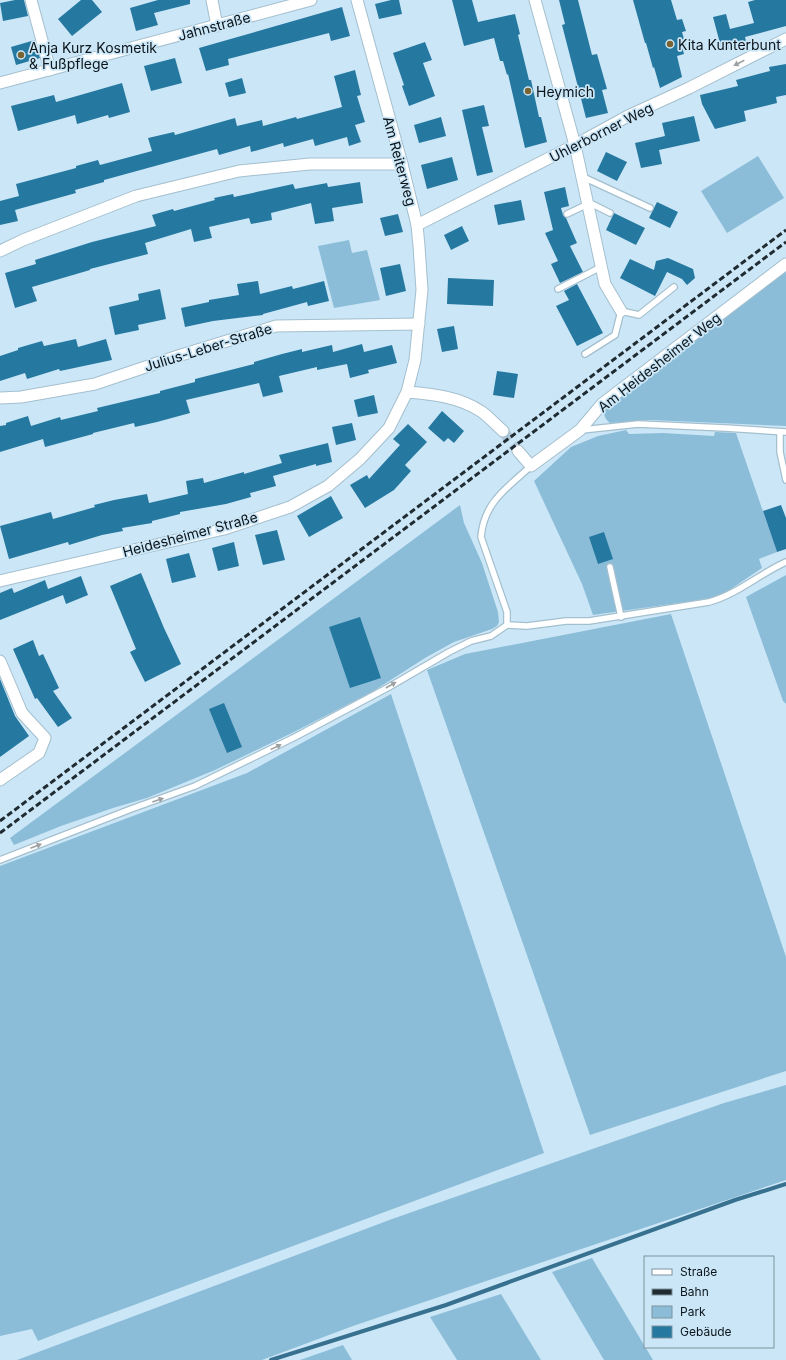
<svg xmlns="http://www.w3.org/2000/svg" width="786" height="1360" viewBox="0 0 786 1360" font-family="Inter,sans-serif">
  <rect width="100%" height="100%" fill="#cbe7f7"/>
  <g fill="#8cbdd8">
    <path d="M758 156 784 198 727 233 701 191Z"/>
    <path d="M349 240 352 253 367 250 380 300 334 308 318 246Z"/>
    <path d="M786 270V426L650 420 610 423C605 419 603 415 605 408Z"/>
    <path d="M626 430 629 434 663 433 714 436 715 432 736 433 777 552 759 559 762 568 725 593 707 599 593 615 582 584 534 481 571 447 598 436Z"/>
    <path d="M460 505 464 523 482 563 498 612 499 622 497 626 492 629 454 642 425 658 372 692 292 733 215 770 147 798 113 808 61 826 14 845 10 838Z"/>
    <path d="M786 575V704L783 701 746 597Z"/>
    <path d="M671 614 786 957V1071L590 1135 427 670 465 654Z"/>
    <path d="M391 694 544 1153 61 1332 38 1341 32 1329 0 1336V866L247 773Z"/>
    <path d="M786 1085V1180L353 1326 262 1360H17L392 1219 724 1103Z"/>
    <path d="M592 1258 653 1360H604L552 1272Z"/>
    <path d="M501 1294 541 1360H457L430 1317Z"/>
    <path d="M343 1345 352 1360H300Z"/>
  </g>
  <g fill="none" stroke-linecap="round" stroke-linejoin="round">
    <path stroke="#387190" stroke-width="4" d="M271 1360 446 1305 735 1200 786 1184"/>
  </g>
  <g fill="#2578a0">
    <path d="M15 0H24L28 16 3 21 0 3Z"/>
    <path d="M81 0H92L102 12 72 36 58 19Z"/>
    <path d="M158 0H190V4L154 13 158 25 136 31 130 8Z"/>
    <path d="M391 0H399L402 14 379 19 375 4Z"/>
    <path d="M452 0H472L478 22 515 14 520 34 518 35 529 80H531L539 117H541L547 142 525 148 508 74 507 75 503 61H500L494 38 464 46Z"/>
    <path d="M559 0H578L592 55 597 54 607 89 602 90 608 113 586 118 562 25 565 24Z"/>
    <path d="M633 0H671L677 20 682 19 686 31 682 32 686 46 682 47 684 54 677 56 682 77 660 88 654 67 653 68 646 43H645Z"/>
    <path d="M755 0H786V26L745 37 747 45 722 51 713 17 726 14 730 29 754 23 748 2Z"/>
    <path d="M342 7 350 36 331 41 329 33 228 59 229 65 206 71 199 48Z"/>
    <path d="M35 40 40 58 16 65 11 47Z"/>
    <path d="M425 42 432 60 423 63 435 96 409 106 402 86 404 85 393 53Z"/>
    <path d="M175 58 182 83 151 91 144 66Z"/>
    <path d="M786 64V95L776 97 777 103 744 111 746 121 715 129 702 104 700 95 738 86 736 80 770 71 769 67Z"/>
    <path d="M355 70 361 95 357 96 365 122 355 125 361 142 349 146 347 137 315 146 313 139 284 147 283 143 251 152 250 146 219 155 217 149 104 180V182L75 190 76 193 15 210 18 221 0 225V201L19 196 16 184 76 168V166L98 160 100 165 152 151 148 138 174 132 175 135 235 118 237 126 262 120 263 126 296 117 297 119 342 107 334 76Z"/>
    <path d="M242 78 246 93 229 97 225 83Z"/>
    <path d="M122 83 130 112 109 118 108 115 77 124 75 115 18 131 11 106 54 95 56 102Z"/>
    <path d="M484 105 489 126 482 127 493 172 477 176 462 110Z"/>
    <path d="M694 116 700 141 659 150 662 164 641 168 635 143 665 136 662 123Z"/>
    <path d="M441 117 446 136 419 143 414 125Z"/>
    <path d="M606 152 627 162 617 181 597 171Z"/>
    <path d="M452 157 458 180 427 189 421 165Z"/>
    <path d="M360 182 363 203 332 208 334 221 315 224 311 203 271 213 272 220 251 224 249 218 209 227 212 238 194 242 191 229 145 243 148 254 90 269V270L32 287 37 301 15 308 5 273 36 264 35 260 92 242 156 226 152 215 173 209 174 211 215 200 214 198 233 194 234 197 293 184 295 189 327 183 328 187Z"/>
    <path d="M565 187 569 206 561 208 563 215 566 218 577 243 570 246 583 272 560 283 551 264 558 261 545 233 553 230 544 192Z"/>
    <path d="M521 200 525 220 498 225 494 205Z"/>
    <path d="M657 202 678 212 670 228 649 218Z"/>
    <path d="M614 213 645 228 636 245 606 230Z"/>
    <path d="M398 214 403 232 385 236 380 218Z"/>
    <path d="M462 226 469 241 451 250 444 235Z"/>
    <path d="M668 258 693 269 695 278 687 285 682 279 667 272 655 296 620 278 630 259 654 270 656 261Z"/>
    <path d="M400 264 406 291 386 296 380 268Z"/>
    <path d="M448 278 494 280 493 306 447 304Z"/>
    <path d="M258 281 260 294 292 286 293 289 324 281 329 301 308 306 307 302 263 314V315L213 321 185 327 181 308 209 302V300L239 295 237 284Z"/>
    <path d="M577 284 603 333 577 346 556 306 569 300 564 291Z"/>
    <path d="M160 289 166 319 138 325 139 330 115 335 109 307 139 300 138 294Z"/>
    <path d="M454 326 458 349 442 352 437 329Z"/>
    <path d="M76 339 78 347 106 339 112 360 60 371 59 369 27 379 25 373 0 381V356L18 350V348L42 341 44 346Z"/>
    <path d="M362 344 364 352 392 345 397 363 368 370 369 373 350 378 347 364 317 370V367L279 376 283 392 263 397 259 383 186 400 190 413 157 422 135 427 134 423 93 433V434L45 447 43 439 0 452V426L6 425V423L28 416 31 426 60 417 61 420 98 411 97 408 160 393V391L195 382V379L254 364V362L282 354 302 349V352L332 345 333 352Z"/>
    <path d="M497 371 518 374 514 398 493 395Z"/>
    <path d="M374 395 378 413 358 417 354 400Z"/>
    <path d="M442 411 464 431 454 443 448 438 444 442 428 428Z"/>
    <path d="M352 423 356 440 336 445 332 427Z"/>
    <path d="M408 424 427 442 405 465 411 471 394 490 365 508 350 485 367 475 369 479 400 445 393 439Z"/>
    <path d="M328 443 332 462 316 466V464L273 476 276 486 250 493 251 497 226 504 180 512V514L152 521V523L122 528 123 531 102 535 69 545 68 542 9 559 0 526 51 512 53 519 95 507 94 505 114 500 147 494 149 503 188 494 186 481 203 478 204 483 244 472V474L282 463 279 455Z"/>
    <path d="M331 496 343 518 309 537 297 516Z"/>
    <path d="M781 505 786 518V549L777 552 763 511Z"/>
    <path d="M277 530 285 560 263 565 255 535Z"/>
    <path d="M604 532 613 559 598 564 589 537Z"/>
    <path d="M234 542 239 566 218 571 212 548Z"/>
    <path d="M189 553 196 577 172 583 166 559Z"/>
    <path d="M141 573 164 628 181 664 145 682 130 652 136 649 110 586Z"/>
    <path d="M81 576 88 595 66 604 63 595 0 620V593L12 588 14 593 45 580 48 589Z"/>
    <path d="M360 617 381 678 350 688 329 627Z"/>
    <path d="M33 640 39 656 43 654 59 688 53 691 72 718 58 727 37 698 35 699 13 649Z"/>
    <path d="M0 679 15 716 29 736 0 757Z"/>
    <path d="M224 703 242 747 227 753 209 709Z"/>
  </g>
  <g fill="none" stroke-linecap="round" stroke-linejoin="round">
    <path stroke="#aec7d6" stroke-width="11" stroke-dasharray="11 5.5" stroke-linecap="butt" d="M503 431 518 451"/>
    <defs>
      <g id="service">
        <path d="M583 177 650 208"/>
        <path d="M588 202 610 213"/>
        <path d="M567 214 588 204"/>
        <path d="M558 289 601 267"/>
        <path d="M585 354 615 335 621 311 639 315 674 287"/>
        <path d="M582 430 638 424 725 428 786 432"/>
        <path d="M780 432V452L786 480"/>
        <path d="M610 567 621 617"/>
        <path d="M507 625 527 626 566 621H589L709 602C738 594 759 574 786 562"/>
        <path d="M0 860 131 809 195 786 295 737 389 687 449 652 471 641 491 636 507 625V612L481 537C484 502 507 488 531 466"/>
      </g>
      <g id="minor">
        <path d="M31 0 50 70"/>
        <path d="M212 0 217 26"/>
        <path d="M535 0 575 145 605 284 621 311"/>
        <path d="M0 83 311 0"/>
        <path d="M417 225 575 145 628 116 689 88 786 39"/>
        <path d="M0 251 23 240 136 196 239 171 310 164H402"/>
        <path d="M407 392C433 394 460 397 482 412 489 417 496 425 503 431"/>
        <path d="M0 398 21 397 95 384 181 355 276 326 419 324"/>
        <path d="M518 451 531 466 580 430 602 404 786 264"/>
        <path d="M0 581 224 529 290 507 328 486 360 459 389 428 407 392 415 360 422 290 419 246 417 225 402 164 357 0"/>
        <path d="M0 661 22 713 45 738 39 753 0 780"/>
      </g>
    </defs>
    <use href="#service" stroke="#a4bfce" stroke-width="8"/>
    <use href="#minor" stroke="#a4bfce" stroke-width="13"/>
    <use href="#service" stroke="#fff" stroke-width="5.5"/>
    <use href="#minor" stroke="#fff" stroke-width="11"/>
    <g stroke="#1f2a31" stroke-width="3" stroke-dasharray="6 3" stroke-linecap="butt">
      <path d="M0 821 786 230"/>
      <path d="M0 833 786 242"/>
    </g>
  </g>
  <defs><path id="oneway-solid" d="M-6-.8H1V-3.2L6.5 0L1 3.2V.8H-6Z"/></defs>
  <g fill="#9da1a3">
    <use href="#oneway-solid" transform="translate(739 63) rotate(153)"/>
    <use href="#oneway-solid" transform="translate(391 685) rotate(-30)"/>
    <use href="#oneway-solid" transform="translate(276 747) rotate(-26)"/>
    <use href="#oneway-solid" transform="translate(158 800) rotate(-19)"/>
    <use href="#oneway-solid" transform="translate(36 846) rotate(-21)"/>
  </g>
  <g fill="#7a6333" stroke="#cbe7f7" stroke-width="1.5">
    <circle cx="670" cy="44" r="4"/>
    <circle cx="21" cy="55" r="4"/>
    <circle cx="528" cy="91" r="4"/>
  </g>
  <g text-anchor="middle" dominant-baseline="central" stroke-width="3.5" stroke-linejoin="round" paint-order="stroke">
    <g font-size="14" fill="#0b141a" stroke="#cbe7f7">
      <text transform="translate(214 26) rotate(-15)">Jahnstraße</text>
      <text transform="translate(601 132) rotate(-27)">Uhlerborner Weg</text>
      <text transform="translate(400 161) rotate(75)">Am Reiterweg</text>
      <text transform="translate(208 347) rotate(-17)">Julius-Leber-Straße</text>
      <text transform="translate(659 362) rotate(-38)">Am Heidesheimer Weg</text>
      <text transform="translate(190 534) rotate(-15)">Heidesheimer Straße</text>
    </g>
    <g font-size="14" fill="#0b141a" stroke="#cbe7f7" text-anchor="start">
      <text x="678" y="44">Kita Kunterbunt</text>
      <text x="29" y="47">Anja Kurz Kosmetik<tspan x="29" dy="16">&amp; Fußpflege</tspan></text>
      <text x="536" y="91">Heymich</text>
    </g>
  </g>
  <rect x="644" y="1256" width="130" height="92" fill="#cbe7f7" stroke="#7e939f"/>
  <rect x="652" y="1269" width="20" height="6" fill="#ffffff" stroke="#7e939f"/>
  <text x="680" y="1276" font-size="12" fill="#0b141a">Straße</text>
  <rect x="652" y="1289" width="20" height="6" fill="#1f2a31" stroke="#7e939f"/>
  <text x="680" y="1296" font-size="12" fill="#0b141a">Bahn</text>
  <rect x="652" y="1306" width="20" height="12" fill="#8cbdd8" stroke="#7e939f"/>
  <text x="680" y="1316" font-size="12" fill="#0b141a">Park</text>
  <rect x="652" y="1326" width="20" height="12" fill="#2578a0" stroke="#7e939f"/>
  <text x="680" y="1336" font-size="12" fill="#0b141a">Gebäude</text>
</svg>
